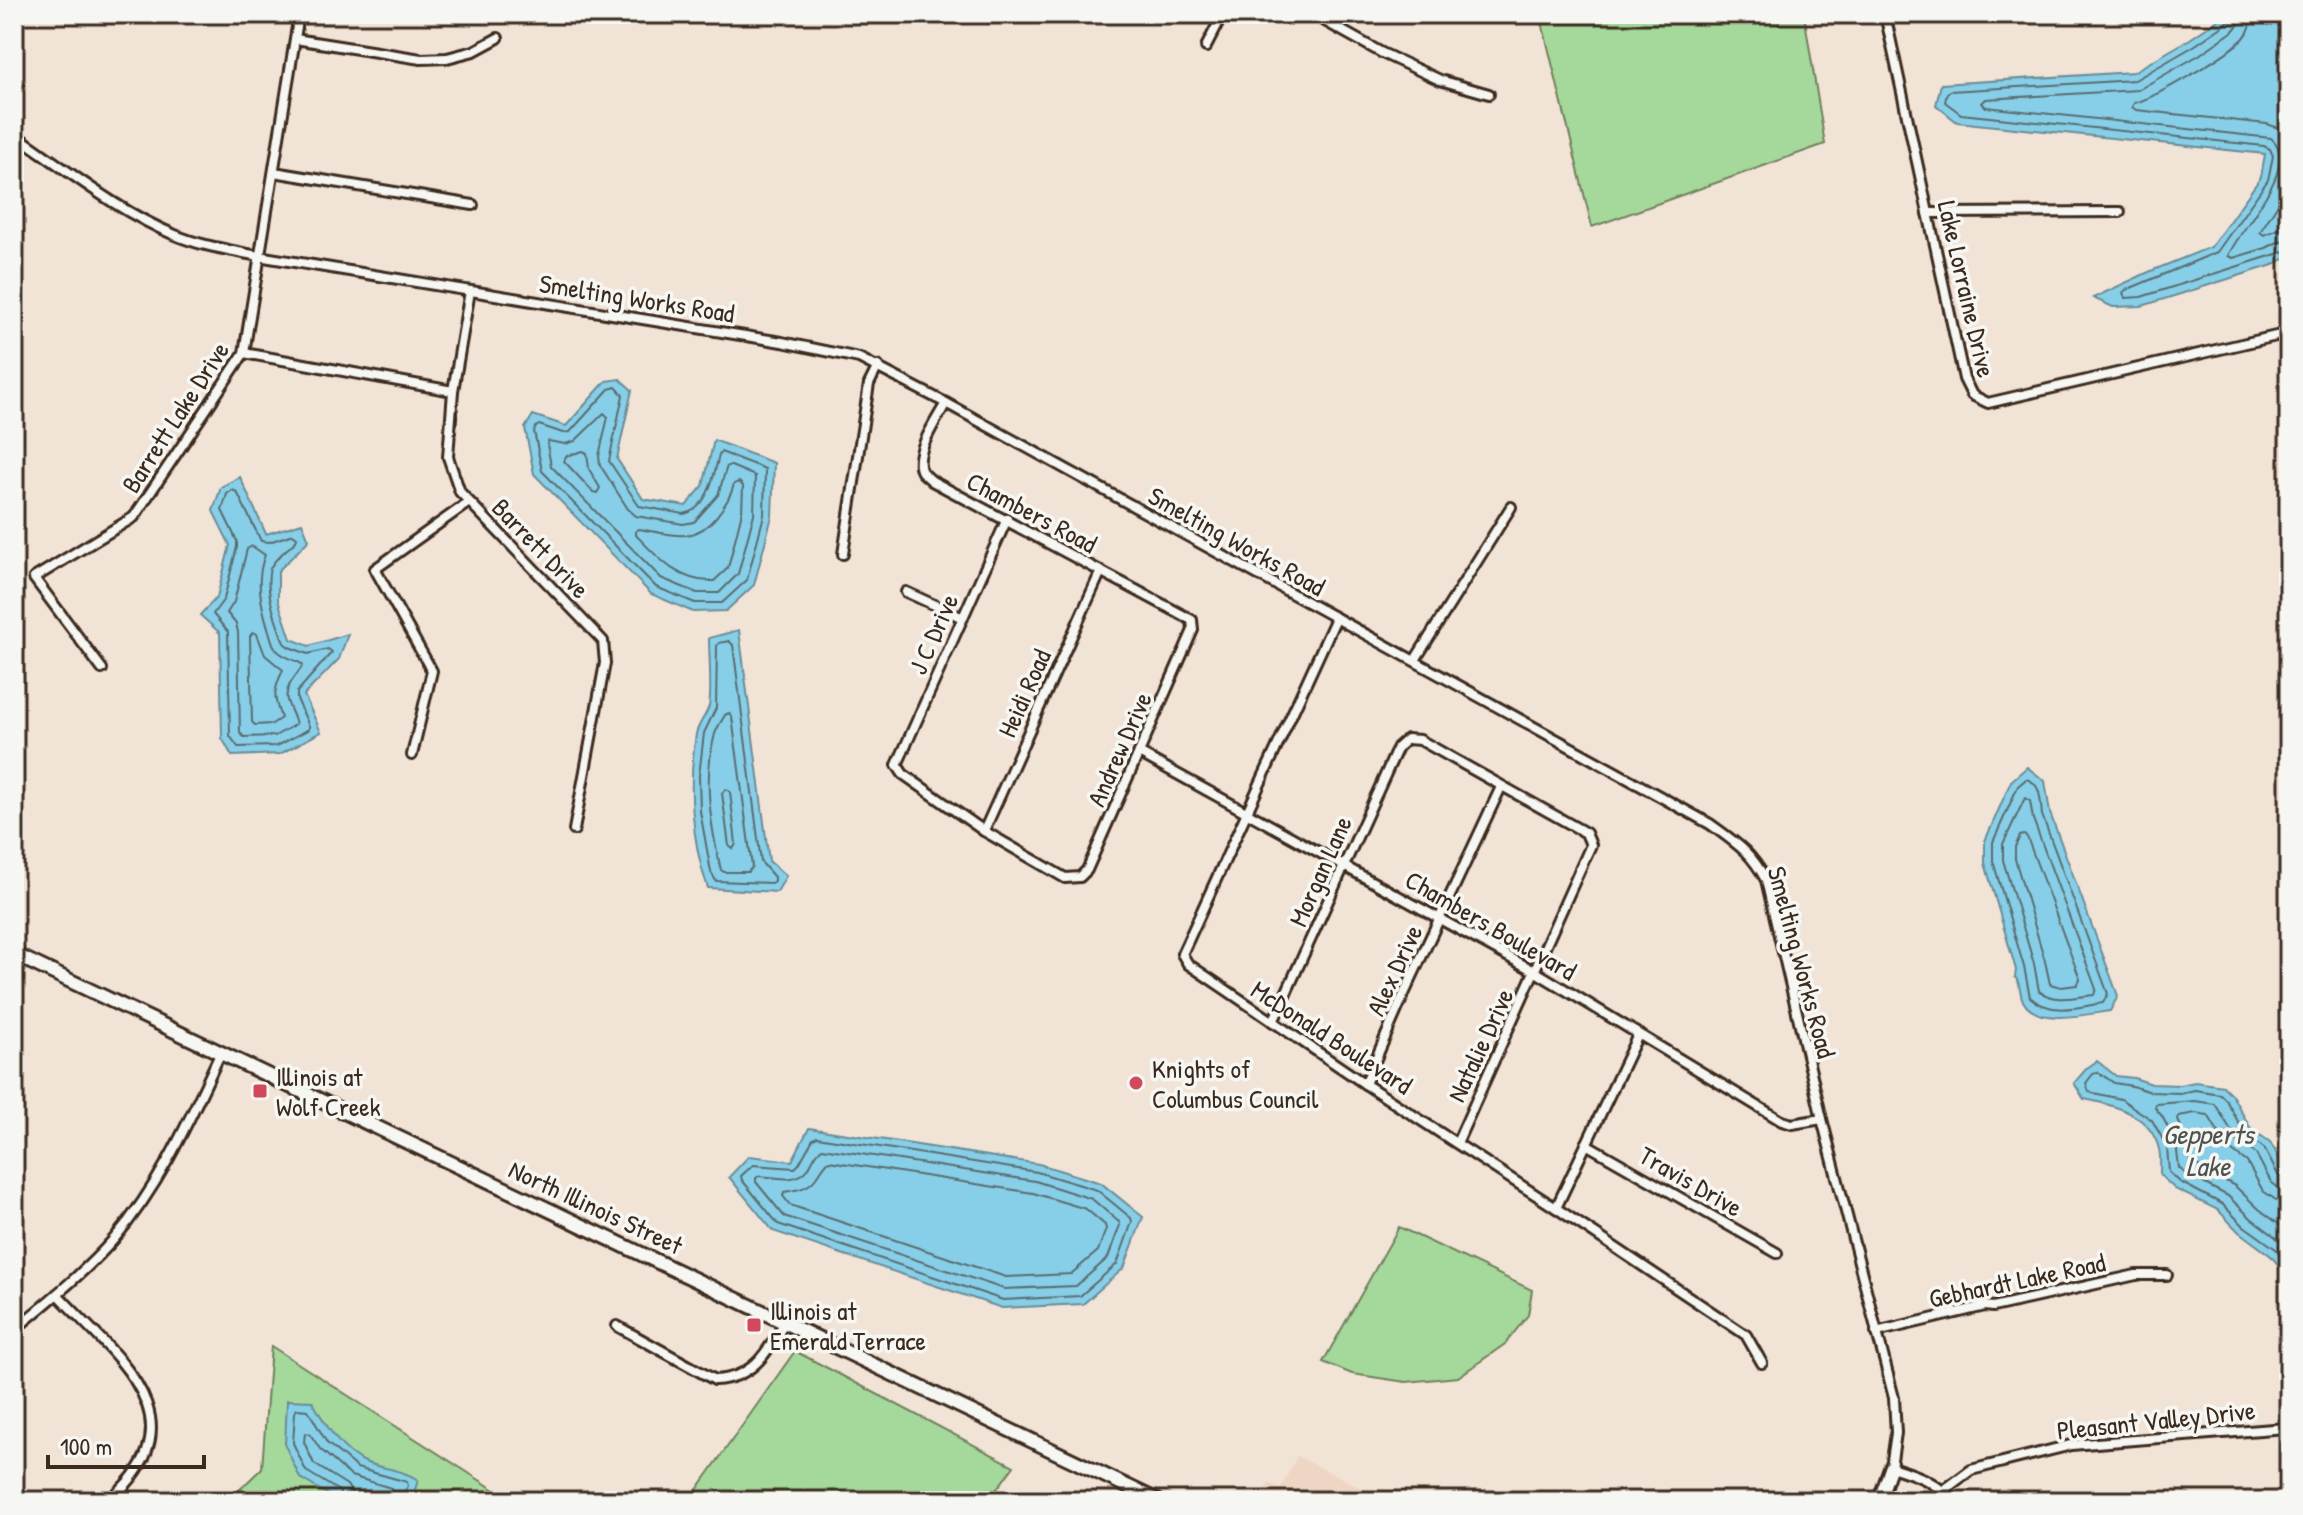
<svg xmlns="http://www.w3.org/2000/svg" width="2303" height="1515" viewBox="0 0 2303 1515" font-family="'Patrick Hand',sans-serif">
  <rect width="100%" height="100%" fill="#f2e3d7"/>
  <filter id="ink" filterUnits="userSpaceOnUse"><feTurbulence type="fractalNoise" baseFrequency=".0125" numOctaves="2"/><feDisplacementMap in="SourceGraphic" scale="16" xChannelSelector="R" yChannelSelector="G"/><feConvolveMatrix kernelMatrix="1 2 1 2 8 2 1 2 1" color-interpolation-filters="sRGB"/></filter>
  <g filter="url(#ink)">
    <path fill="#efd6c4" d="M1297 1456 1387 1500 1392 1492 1411 1501H1259L1269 1483 1280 1489Z"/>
    <g fill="#a5d89b" stroke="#70815c" stroke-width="2">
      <path d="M1540 14H1804L1825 144 1592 227Z"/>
      <path d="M1399 1227 1532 1290 1528 1315 1505 1344 1458 1377 1406 1382 1352 1374 1323 1362Z"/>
      <path d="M271 1346 512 1501H228L262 1468Z"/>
      <path d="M795 1351 1014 1466 988 1501H689Z"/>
    </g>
    <g fill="#87cfe8" stroke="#698d97" stroke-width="2">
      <path d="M2227 14H2289V256L2273 265 2142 306 2113 307 2093 298 2151 271 2211 247 2261 177 2265 154 1957 122 1936 105 1941 84 2133 72 2190 39Z"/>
      <path d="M620 379 632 390 617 459 643 499 686 506 703 486 714 440 774 463 772 516 754 585 726 611 693 612 651 594 534 474 525 428 533 415 566 426 606 381Z"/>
      <path d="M240 477 266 534 302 523 309 540 278 571V600L291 639 309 646 348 634 339 659 304 695 321 732 280 754 232 756 222 738 220 633 200 615 217 597 230 545 213 511 221 487Z"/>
      <path d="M739 630 769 861 786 876 777 892 708 888C691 842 688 782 696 734 698 724 706 716 709 706 712 691 709 655 709 638Z"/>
      <path d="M2027 767 2045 781 2050 813 2118 996 2110 1011C2088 1014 2036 1027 2023 1001 2019 992 2021 984 2015 977L2016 970 1985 863V841L2011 781Z"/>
      <path d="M2097 1061 2116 1076 2134 1078 2152 1084 2180 1085 2195 1082 2223 1086 2232 1095 2251 1129 2270 1142 2289 1175V1278L2271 1256 2239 1232 2218 1210 2175 1189 2160 1175C2160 1167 2161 1157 2159 1149 2150 1114 2115 1105 2084 1099L2074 1083 2087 1068Z"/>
      <path d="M809 1128 1039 1164 1101 1183 1143 1217 1124 1268 1083 1304 1002 1308 773 1231 729 1177 749 1156 792 1161Z"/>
      <path d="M287 1400 312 1401C325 1423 340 1452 365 1462 382 1469 402 1469 418 1480L414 1493 407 1501H339L300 1478 285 1445Z"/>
    </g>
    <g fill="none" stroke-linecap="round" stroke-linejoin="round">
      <g stroke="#596c6f" stroke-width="2">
        <path d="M2230 14 2229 20 2226 24 2194 46 2135 80 1950 91 1947 93 1945 102 1961 114 2264 146 2270 149 2273 156 2268 180 2217 252 2126 290 2123 294 2125 298 2141 297 2289 250"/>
        <path d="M2240 14 2239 24 2232 32 2199 55 2138 90 1986 99 1982 103 1986 107 2271 138C2303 165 2239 229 2228 256L2233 258 2266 248 2280 241 2289 240"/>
        <path d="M2252 14C2252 23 2250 31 2244 38 2230 53 2154 99 2134 103L2132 107 2136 110 2267 124 2279 128 2289 138"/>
        <path d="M2289 187 2260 232 2264 235 2279 229 2289 228"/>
        <path d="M616 387 623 395 609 461 639 506 684 514C708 509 714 475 719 455L721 452 765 469 764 515 747 580 722 603H695L656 587 542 471 534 431 536 427 539 425 563 433 570 432 609 389Z"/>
        <path d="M604 413 608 417 599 456 600 465 628 509 636 516 683 524 694 522 718 495 727 466H731L755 476 754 514 738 574 719 593H697L661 578 551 466 547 444 548 441 565 444 575 441Z"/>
        <path d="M583 451 587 453 589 469 600 488 597 493 593 492 564 461 566 456Z"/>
        <path d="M739 482 743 486 742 512 728 568 714 581C680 583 658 558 636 535V531L639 529C671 534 693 545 716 517 725 506 731 497 734 484Z"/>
        <path d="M232 490 237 492 261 541 269 542 293 534 297 537 296 541C289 548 273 559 270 569 264 589 277 624 284 643L289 647 308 654 328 649 332 652 297 692V699L309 726V729L277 746 238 747 230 736 228 632 213 614 224 599 237 547V541L222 510 227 494Z"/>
        <path d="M252 546 265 555C255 580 261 605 269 631 271 637 272 644 276 649 282 658 296 659 303 665 297 676 284 686 287 700 289 708 294 716 296 724L275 736 244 737 240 733 238 632 236 624 227 613 234 602 247 549Z"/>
        <path d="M253 632 257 634 265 655 283 670C273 691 273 696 281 718L272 724 255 725 252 722 250 636Z"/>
        <path d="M729 641 733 645 761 862 774 877V881L771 883 716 881 711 872 700 811 699 776 704 733 716 708 717 646 719 643Z"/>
        <path d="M729 713 732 717 752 867 748 872H724L721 870C711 828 703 780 714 738 715 730 721 722 725 715Z"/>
        <path d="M2026 779C2042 783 2040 801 2042 815L2108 994 2103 1003C2079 1007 2050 1016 2030 997L2024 967 1993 861V842L2018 786Z"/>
        <path d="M726 789 730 792 736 844 733 849 729 846 722 793Z"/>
        <path d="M2025 798 2030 801 2033 819 2096 989 2094 995C2075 997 2054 1003 2039 991L2034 964 2003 860V844Z"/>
        <path d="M2024 835 2027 837 2080 979 2077 985 2061 987 2050 984 2045 961 2015 859V847L2020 836Z"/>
        <path d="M817 1137 1037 1172 1097 1190 1131 1218 1132 1222 1117 1264 1080 1296 1003 1300 778 1224 742 1180 741 1176 753 1165 795 1168 799 1164 813 1139Z"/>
        <path d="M822 1148 1035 1181 1092 1199 1119 1222 1120 1225 1108 1258 1076 1286 1004 1289 784 1216 756 1182V1178L759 1176C775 1177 797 1184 808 1169 813 1161 815 1153 822 1148Z"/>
        <path d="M829 1161 1033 1193 1086 1209 1105 1225 1106 1229 1098 1251 1071 1274 1006 1277 790 1205 783 1196 784 1192C796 1190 808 1189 816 1178 821 1172 823 1166 829 1161Z"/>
        <path d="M2289 1180 2284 1179 2278 1175 2264 1148 2245 1134 2226 1100 2220 1094 2195 1090 2180 1093 2151 1092 2132 1086 2114 1083 2098 1072 2093 1074 2086 1083 2089 1092 2121 1099 2152 1120 2167 1147 2169 1172 2180 1182 2222 1204 2244 1226 2276 1249 2289 1265"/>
        <path d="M2289 1190 2280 1189 2271 1182 2256 1154 2237 1140 2215 1104 2195 1101 2156 1104 2155 1108 2162 1116 2176 1143 2179 1168 2186 1174 2228 1196 2251 1218 2282 1242 2289 1250"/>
        <path d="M2289 1202 2276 1200 2263 1191 2247 1162 2228 1148 2208 1115 2195 1113 2179 1116 2178 1120 2188 1142 2191 1162 2235 1186 2259 1209 2289 1232"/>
        <path d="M343 1501 339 1491 306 1471 293 1443 295 1412 297 1409 308 1410 327 1443 357 1468 407 1482 408 1486 402 1496V1501"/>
        <path d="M353 1501 352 1493 347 1485 314 1464 304 1442 305 1433 310 1434 320 1449 351 1476 391 1488 392 1501"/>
      </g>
      <defs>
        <g id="street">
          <path d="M1312 14 1382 53 1440 80 1489 94"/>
          <path d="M1885 14 1964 379 1972 395 1988 403 2289 333"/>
          <path d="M295 39 421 59 447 58 474 51 498 38"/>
          <path d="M1206 47 1223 14"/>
          <path d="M14 134C66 169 117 211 175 235 201 246 230 250 258 256L782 342 859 358 946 403 1710 824C1736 843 1750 851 1766 880L1822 1119 1894 1398 1896 1433 1891 1467C1914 1474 1937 1481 1951 1501"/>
          <path d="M274 172 473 205"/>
          <path d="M1928 213 2120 212"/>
          <path d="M470 291 453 391 448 457 460 492 603 641 605 663 574 830"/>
          <path d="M244 353 453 391"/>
          <path d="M946 403C937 419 912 455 922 472 924 474 930 479 932 481L1192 620 1193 630 1087 870 1080 877 1065 878 984 831 903 774 897 765 1007 519"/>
          <path d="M843 554 869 384 878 366"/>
          <path d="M906 592 963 618"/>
          <path d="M1336 618 1182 954 1188 964 1365 1084 1556 1208 1746 1335 1762 1363"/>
          <path d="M1415 660 1511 507"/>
          <path d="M102 669 34 578 134 517 244 353 299 14"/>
          <path d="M1139 753 1536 972 1782 1121 1792 1124 1822 1119"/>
          <path d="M412 755 432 671 375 569 469 502"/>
          <path d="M984 831 1101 571"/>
          <path d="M1273 1022 1398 747 1407 739 1420 740 1586 833 1591 845 1457 1143"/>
          <path d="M1365 1084 1404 994 1501 787"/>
          <path d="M1586 1144 1777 1253"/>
          <path d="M1556 1208 1638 1035"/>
          <path d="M57 1294C116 1357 205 1421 108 1501"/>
          <path d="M617 1326 715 1380C754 1378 767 1352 785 1322"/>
          <path d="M14 1330C49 1301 84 1273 114 1239 162 1183 190 1118 221 1052"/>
          <path d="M1876 1332 1985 1306 1993 1307 2136 1275H2167"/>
          <path d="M1944 1490 1971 1470 2071 1445 2286 1428"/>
        </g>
        <path id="secondary" d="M1879 1501 1891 1467"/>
        <path id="primary" d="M14 954 1158 1501"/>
      </defs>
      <use href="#street" stroke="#3b2a1e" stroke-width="14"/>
      <use href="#secondary" stroke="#3b2a1e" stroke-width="17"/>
      <use href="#primary" stroke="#3b2a1e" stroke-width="18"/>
      <use href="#street" stroke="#f6f6f2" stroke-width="8"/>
      <use href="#secondary" stroke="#f6f6f2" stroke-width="11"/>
      <use href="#primary" stroke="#f6f6f2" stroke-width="12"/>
    </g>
  </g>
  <g fill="#d1495b" stroke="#f6f6f2" stroke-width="3">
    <circle cx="1136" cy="1083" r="8"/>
    <rect x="252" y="1083" width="16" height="16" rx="4"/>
    <rect x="746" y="1317" width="16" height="16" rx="4"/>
  </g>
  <g text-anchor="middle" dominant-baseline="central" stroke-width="7" stroke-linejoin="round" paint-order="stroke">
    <g font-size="26" fill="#3b2a1e" stroke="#f6f6f2">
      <text transform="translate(1967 289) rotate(77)">Lake Lorraine Drive</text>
      <text transform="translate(637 298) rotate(9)">Smelting Works Road</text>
      <text transform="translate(175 417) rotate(-57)">Barrett Lake Drive</text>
      <text transform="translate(1032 512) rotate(28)">Chambers Road</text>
      <text transform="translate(1237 541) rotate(29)">Smelting Works Road</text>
      <text transform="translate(541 548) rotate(46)">Barrett Drive</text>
      <text transform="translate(933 634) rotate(-66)">J C Drive</text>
      <text transform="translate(1024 693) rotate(-66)">Heidi Road</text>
      <text transform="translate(1119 749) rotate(-66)">Andrew Drive</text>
      <text transform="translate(1320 871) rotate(-66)">Morgan Lane</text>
      <text transform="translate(1491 925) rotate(30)">Chambers Boulevard</text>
      <text transform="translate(1802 962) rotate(75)">Smelting Works Road</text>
      <text transform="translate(1394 970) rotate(-65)">Alex Drive</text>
      <text transform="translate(1332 1037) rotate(33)">McDonald Boulevard</text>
      <text transform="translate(1480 1045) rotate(-65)">Natalie Drive</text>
      <text transform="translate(1691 1181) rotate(30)">Travis Drive</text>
      <text transform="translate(596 1207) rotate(25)">North Illinois Street</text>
      <text transform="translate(2017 1280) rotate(-12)">Gebhardt Lake Road</text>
      <text transform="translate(2156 1420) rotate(-6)">Pleasant Valley Drive</text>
    </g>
    <g font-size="26" fill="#3b2a1e" stroke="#f6f6f2" text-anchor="start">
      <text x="1152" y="1068">Knights of<tspan x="1152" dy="30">Columbus Council</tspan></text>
      <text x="276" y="1076">Illinois at<tspan x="276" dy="30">Wolf Creek</tspan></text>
      <text x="770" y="1310">Illinois at<tspan x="770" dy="30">Emerald Terrace</tspan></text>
    </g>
    <g font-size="28" font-style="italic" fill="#4e5350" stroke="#f6f6f2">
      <text x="2208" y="1134">Gepperts<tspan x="2208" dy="32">Lake</tspan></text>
    </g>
  </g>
  <rect width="2303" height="1515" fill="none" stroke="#f6f6f2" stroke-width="48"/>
  <rect x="24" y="24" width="2255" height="1467" fill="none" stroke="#3b2a1e" stroke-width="3" filter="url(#ink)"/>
  <path d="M48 1455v12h156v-12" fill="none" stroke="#3b2a1e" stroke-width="4"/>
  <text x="60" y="1455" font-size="24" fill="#3b2a1e" stroke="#f6f6f2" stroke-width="6" paint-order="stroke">100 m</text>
</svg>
